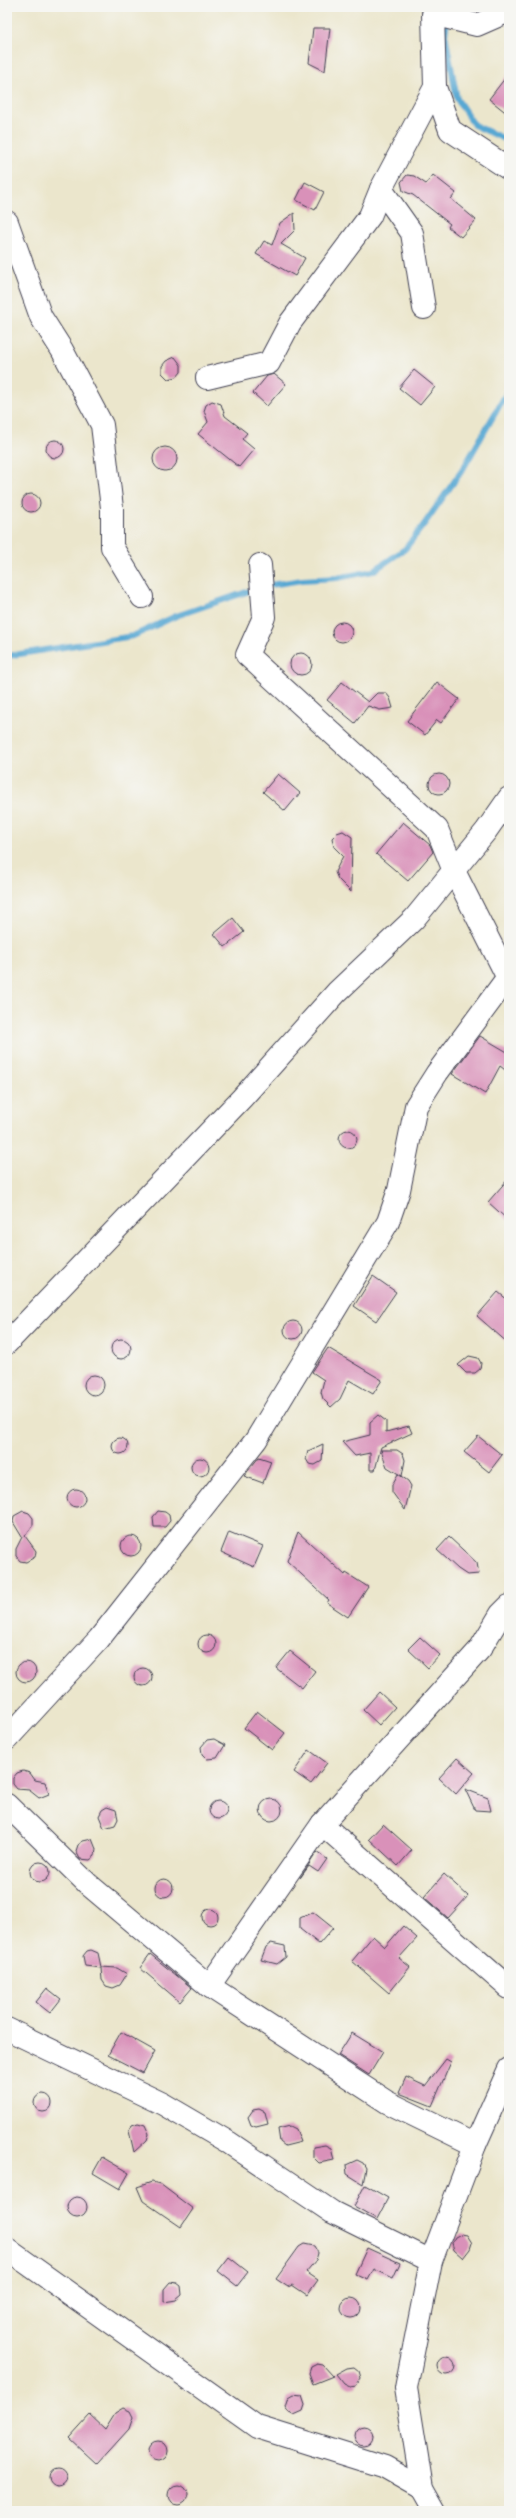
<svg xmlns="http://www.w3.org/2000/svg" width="516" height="2518" viewBox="0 0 516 2518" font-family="'Gentium Book Plus',serif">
  <rect width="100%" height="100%" fill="#f6f6f2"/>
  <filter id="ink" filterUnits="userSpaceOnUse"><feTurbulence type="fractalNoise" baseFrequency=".025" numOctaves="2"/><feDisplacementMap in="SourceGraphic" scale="8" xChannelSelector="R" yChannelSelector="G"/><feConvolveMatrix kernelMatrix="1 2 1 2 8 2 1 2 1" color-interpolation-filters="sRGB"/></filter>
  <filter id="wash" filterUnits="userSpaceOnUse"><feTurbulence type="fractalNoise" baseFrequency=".012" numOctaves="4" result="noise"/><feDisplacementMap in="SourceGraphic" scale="16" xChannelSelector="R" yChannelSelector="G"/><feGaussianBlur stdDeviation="0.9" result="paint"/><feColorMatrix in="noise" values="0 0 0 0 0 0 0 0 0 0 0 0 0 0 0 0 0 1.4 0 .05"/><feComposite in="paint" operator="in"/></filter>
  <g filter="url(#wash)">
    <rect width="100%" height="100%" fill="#ebe6cc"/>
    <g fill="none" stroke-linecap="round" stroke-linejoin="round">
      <g stroke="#59a8d3" stroke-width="6">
        <path d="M447 21 445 34 457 99 474 125 509 141"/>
        <path d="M7 656 133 636 176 616 264 586 302 580 337 578 373 571 405 549 425 523 463 469 509 389"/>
      </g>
    </g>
    <g id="blocks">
      <g fill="#d991b9">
        <path d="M313 28H330L325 71 309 63Z"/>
        <path d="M509 73V115L489 99Z"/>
        <path d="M407 175 414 176 426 184 433 175 456 193 451 199 476 220 461 237 448 227 450 224 413 195 403 191 401 182Z"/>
        <path d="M305 182 324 192 315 210 296 200Z"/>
        <path d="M294 213 295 230 281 244 305 258 295 276 256 254 264 241 272 245 280 223Z"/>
        <path d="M175 357 181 365V372L177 377 168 379 162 373V366L166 361Z"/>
        <path d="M414 370 435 387 420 405 399 388Z"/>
        <path d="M274 374 286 384 267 406 253 393 267 376Z"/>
        <path d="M212 401 221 404 225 416 247 433 242 439 254 449 239 467 198 434 208 422 204 411 206 405Z"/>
        <circle cx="55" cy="449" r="9"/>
        <circle cx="165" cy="459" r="12"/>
        <circle cx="31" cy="503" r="9"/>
        <circle cx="342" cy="632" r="10"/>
        <circle cx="301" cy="664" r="11"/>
        <path d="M342 682 368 702 377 693H386L390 698 393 708 380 710 368 706 355 723 327 700Z"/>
        <path d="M437 682 459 699 441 723 437 720 425 735 407 721Z"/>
        <circle cx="439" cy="784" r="10"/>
        <path d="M278 774 300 793 285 811 263 792Z"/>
        <path d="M403 822 430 845 433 852 408 881 376 854Z"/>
        <path d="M343 831 352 837 351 892 338 879 335 872 343 856 334 847 332 838 337 833Z"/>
        <path d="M233 918 244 932 225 947 214 934Z"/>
        <path d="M480 1036 509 1053V1073L500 1066 485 1094 452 1074Z"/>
        <circle cx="348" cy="1139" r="9"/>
        <path d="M509 1178V1221L488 1202Z"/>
        <path d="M373 1276 396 1292 376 1321 354 1306Z"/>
        <path d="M498 1292 509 1301V1344L477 1316Z"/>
        <circle cx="293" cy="1330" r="9"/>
        <circle cx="121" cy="1349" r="10"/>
        <path d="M328 1348 382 1380 373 1394 349 1380 340 1399 331 1407 323 1399 321 1392 324 1380 312 1372Z"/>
        <path d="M469 1356 478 1358 481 1363 480 1369 475 1373H466L458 1365Z"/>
        <circle cx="94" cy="1385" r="10"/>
        <path d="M378 1415 386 1421V1432L409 1426 412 1433 381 1447 375 1470H370V1453L355 1456 342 1442 370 1435V1422Z"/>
        <path d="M478 1436 502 1455 489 1472 464 1452Z"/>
        <circle cx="120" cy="1446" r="8"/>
        <path d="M323 1444 322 1461 315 1465 309 1464 306 1459 308 1451Z"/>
        <path d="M381 1450H397L403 1454 405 1460 402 1476 387 1467Z"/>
        <path d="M259 1457 271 1461 263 1483 244 1476Z"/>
        <circle cx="200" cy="1467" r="9"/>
        <path d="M398 1474 408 1481 411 1486 405 1510 392 1492V1485Z"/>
        <circle cx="76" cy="1498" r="9"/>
        <path d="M23 1511 29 1513 33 1518V1525L25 1536 36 1551 35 1557 26 1562 20 1561 16 1556V1549L22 1537 13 1522 14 1516Z"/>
        <path d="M158 1511 165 1512 169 1515 170 1521 165 1527H154L153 1517Z"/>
        <path d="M229 1532 263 1546 254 1567 221 1552Z"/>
        <path d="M298 1532 345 1575 346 1573 368 1587 348 1617 327 1603 329 1600 287 1561Z"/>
        <circle cx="131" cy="1546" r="10"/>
        <path d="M449 1537 477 1563 479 1574 467 1575 458 1569 437 1550Z"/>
        <circle cx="207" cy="1644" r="9"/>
        <path d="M420 1637 440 1655 428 1668 408 1649Z"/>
        <path d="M290 1651 315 1671 302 1688 276 1668Z"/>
        <circle cx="26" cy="1672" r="10"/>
        <circle cx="143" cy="1677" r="9"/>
        <path d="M379 1692 395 1707 379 1725 363 1710Z"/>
        <path d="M257 1711 285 1733 272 1750 244 1728Z"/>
        <path d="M214 1739 225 1745 217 1758 207 1759 202 1754 201 1747 207 1740Z"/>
        <path d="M309 1750 327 1763 311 1784 294 1772Z"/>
        <path d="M457 1758 474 1773 456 1794 439 1778Z"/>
        <path d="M23 1771 30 1773 35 1780 45 1782 49 1794 39 1798 29 1790 17 1789 13 1784V1778L17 1773Z"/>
        <path d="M465 1789 488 1798 491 1811 475 1810Z"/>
        <circle cx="271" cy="1810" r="11"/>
        <circle cx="218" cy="1810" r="9"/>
        <path d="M107 1807 116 1810 118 1819 115 1825 104 1828 99 1816 102 1810Z"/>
        <path d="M383 1824 412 1850 398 1866 369 1839Z"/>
        <path d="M92 1839 96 1849 95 1856 90 1860 80 1859 76 1851 78 1845 83 1841Z"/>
        <path d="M317 1852 327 1859 318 1872 309 1866 300 1878Z"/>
        <circle cx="40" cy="1872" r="10"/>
        <path d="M444 1874 468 1896 448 1918 424 1897Z"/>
        <circle cx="164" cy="1888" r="9"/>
        <circle cx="210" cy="1917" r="8"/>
        <path d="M313 1912 333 1928 319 1944 300 1929V1918Z"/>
        <path d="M403 1926 417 1938 399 1958 410 1967 389 1993 352 1961 373 1936 385 1947Z"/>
        <path d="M271 1943 285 1946 286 1957 277 1964 261 1960 266 1947Z"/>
        <path d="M91 1950 98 1953 101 1967 117 1968 127 1974 120 1985 113 1988 106 1986 102 1980 101 1968 85 1966 83 1956 87 1951Z"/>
        <path d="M150 1954 192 1988 180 2002 140 1968Z"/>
        <path d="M47 1988 61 1999 50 2013 36 2002Z"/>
        <path d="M121 2032 155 2051 143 2073 108 2055Z"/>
        <path d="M352 2033 383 2052 369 2075 338 2055Z"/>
        <path d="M446 2059 451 2062 432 2106 399 2093 406 2077 425 2086Z"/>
        <circle cx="43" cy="2103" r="9"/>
        <path d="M259 2109 265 2112 268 2124 256 2127 251 2125 248 2117 253 2110Z"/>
        <path d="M138 2123 145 2125 149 2134 147 2140 134 2152 129 2131 132 2125Z"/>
        <path d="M290 2126 296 2129 301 2142 285 2146 280 2142 278 2129Z"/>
        <path d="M325 2145 331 2148 334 2160 319 2163 313 2157V2147Z"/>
        <path d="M102 2157 129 2173 120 2189 93 2173Z"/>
        <path d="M357 2160 363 2163 366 2168 363 2184 347 2174 346 2165Z"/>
        <path d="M152 2182 160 2184 193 2209 181 2227 143 2201 137 2187Z"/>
        <path d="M365 2185 388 2198 377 2219 354 2206Z"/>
        <circle cx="77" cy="2207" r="10"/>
        <path d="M461 2234 467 2235 472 2243 470 2249 463 2258 454 2250 452 2243 455 2237Z"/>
        <path d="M304 2244 314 2246 318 2253 316 2260 306 2272 318 2280 307 2295 292 2285 288 2287 276 2279 299 2247Z"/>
        <path d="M367 2248 400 2263 393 2278 374 2269 368 2280 355 2274Z"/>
        <path d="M229 2257 248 2272 237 2286 218 2271Z"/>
        <path d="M170 2282 177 2283 181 2286 182 2295 176 2300 164 2302V2289Z"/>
        <circle cx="351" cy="2308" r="10"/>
        <circle cx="446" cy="2366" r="9"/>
        <path d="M317 2364 323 2365 333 2376 313 2384 309 2373 311 2367Z"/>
        <path d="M354 2367 359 2371 361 2378 356 2386 350 2387 344 2384 336 2374 347 2368Z"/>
        <path d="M293 2395 302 2396 305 2405 303 2411 294 2415 289 2413 285 2407 288 2398Z"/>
        <path d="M123 2408 130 2411 133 2417 129 2429 97 2464 69 2438 90 2415 105 2429 115 2413Z"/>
        <circle cx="364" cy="2436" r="10"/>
        <circle cx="158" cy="2451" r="10"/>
        <circle cx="58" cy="2478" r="9"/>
        <circle cx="178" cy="2495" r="10"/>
      </g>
    </g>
  </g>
  <g filter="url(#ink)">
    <use href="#blocks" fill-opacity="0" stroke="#403f51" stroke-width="1"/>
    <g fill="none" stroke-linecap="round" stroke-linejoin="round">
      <defs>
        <g id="minor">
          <path d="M435 87 450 130 509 169"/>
          <path d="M381 189 412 233 424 308"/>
          <path d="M7 222 41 317 62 350 102 425 112 508V547L142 597"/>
          <path d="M207 378 269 363 290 323 370 216 381 189 435 87 433 14 477 25 509 11"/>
          <path d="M260 565 264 617 247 655 437 829 454 871 509 980"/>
          <path d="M7 1343 242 1098 337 992 414 919 486 831 509 798"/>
          <path d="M7 1739 99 1639 256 1440 388 1222 399 1190 416 1106 437 1073 508 977"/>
          <path d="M7 1805 89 1885 209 1986 387 2102 475 2145"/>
          <path d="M322 1824 509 1988"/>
          <path d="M209 1986 322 1824 480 1649 501 1614 509 1606"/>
          <path d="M7 2029 163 2104 228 2142 332 2212 431 2261"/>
          <path d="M7 2249 257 2427 385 2467 422 2488"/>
          <path d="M435 2511 422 2488 406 2388 431 2261 475 2145 509 2069"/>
        </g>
      </defs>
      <use href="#minor" stroke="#403f51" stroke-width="24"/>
      <use href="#minor" stroke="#fff" stroke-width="22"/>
    </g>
  </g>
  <rect width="516" height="2518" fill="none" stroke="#f6f6f2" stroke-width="24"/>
</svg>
